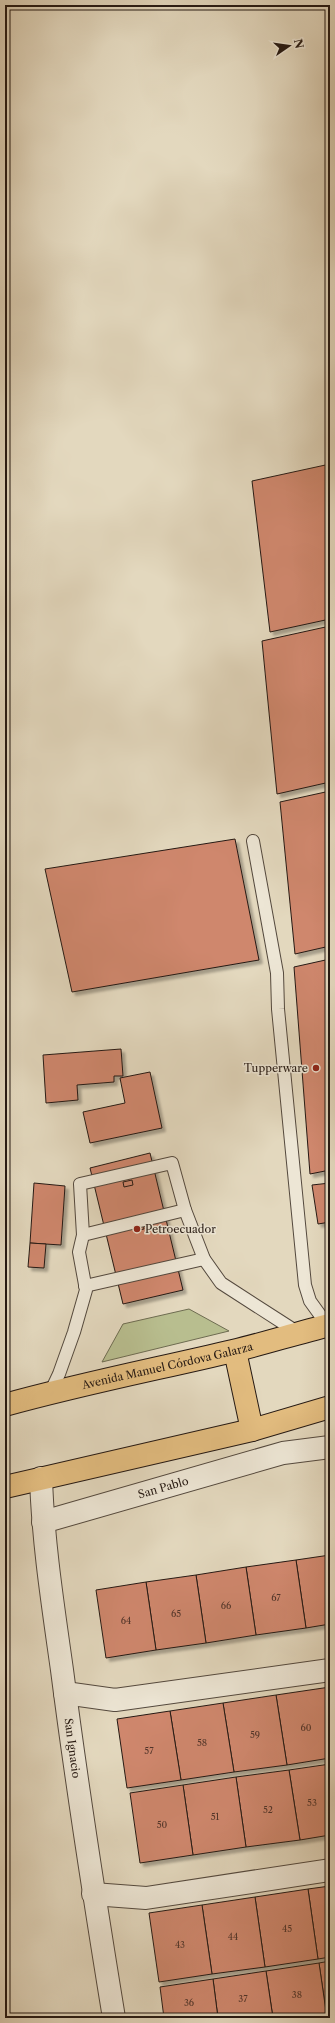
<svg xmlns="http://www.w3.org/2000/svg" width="335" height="2023" viewBox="0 0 335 2023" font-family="'Libre Caslon Text',serif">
  <defs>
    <filter id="shadow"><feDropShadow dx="3.5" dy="3.5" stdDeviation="1" flood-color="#0004"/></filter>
  </defs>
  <rect width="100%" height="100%" fill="#e3d8be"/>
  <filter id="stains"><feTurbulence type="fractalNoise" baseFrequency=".005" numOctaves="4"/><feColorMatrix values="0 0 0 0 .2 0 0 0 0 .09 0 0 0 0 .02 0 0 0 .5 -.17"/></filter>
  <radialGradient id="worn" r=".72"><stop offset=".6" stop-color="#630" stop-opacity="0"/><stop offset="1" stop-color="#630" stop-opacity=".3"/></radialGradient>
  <path fill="#b8be8f" stroke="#6e6c51" d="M189 1309 229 1331 102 1362 123 1324Z"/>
  <g fill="#cf876d" stroke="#251913" filter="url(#shadow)">
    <path d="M330 464V619L270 632 252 481Z"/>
    <path d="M330 626V782L277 794 262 641Z"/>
    <path d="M330 791V946L295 954 280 802Z"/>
    <path d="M235 839 259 960 72 992 45 869Z"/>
    <path d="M330 959V1170L310 1174 294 967Z"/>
    <path d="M121 1049 123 1076H114V1082L77 1085 78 1100 46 1103 43 1055Z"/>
    <path d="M150 1072 162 1128 90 1143 83 1112 125 1103 120 1078Z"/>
    <path d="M150 1153 183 1290 123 1304 90 1168Z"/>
    <path d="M132 1180 133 1185 124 1187 123 1182Z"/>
    <path d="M34 1183 65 1186 61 1245 30 1243Z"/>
    <path d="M330 1183V1222L318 1224 312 1185Z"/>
    <path d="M143 1224 144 1229 134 1231 133 1226Z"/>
    <path d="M30 1243 46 1244 44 1268 28 1267Z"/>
    <path d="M330 1555V1624L306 1628 296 1560Z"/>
    <path d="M296 1560 306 1628 256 1635 246 1567Z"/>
    <path d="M246 1567 256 1635 206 1643 196 1575Z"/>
    <path d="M196 1575 206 1643 156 1650 146 1582Z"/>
    <path d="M146 1582 156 1650 106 1658 96 1590Z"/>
    <path d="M330 1687V1758L287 1765 276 1695Z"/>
    <path d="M276 1695 287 1765 234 1772 223 1703Z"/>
    <path d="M223 1703 234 1772 181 1780 170 1711Z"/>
    <path d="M170 1711 181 1780 127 1788 117 1719Z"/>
    <path d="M330 1764V1835L300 1840 289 1770Z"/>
    <path d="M289 1770 300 1840 246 1847 236 1777Z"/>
    <path d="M236 1777 246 1847 193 1855 183 1785Z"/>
    <path d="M183 1785 193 1855 140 1863 130 1793Z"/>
    <path d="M330 1886V1957L318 1959 308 1889Z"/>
    <path d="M308 1889 318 1959 265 1967 255 1897Z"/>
    <path d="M255 1897 265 1967 212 1974 202 1905Z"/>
    <path d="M202 1905 212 1974 159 1982 149 1913Z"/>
    <path d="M330 1961V2018H327L319 1963Z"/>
    <path d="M319 1963 327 2018H273L266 1971Z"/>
    <path d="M266 1971 273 2018H218L213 1979Z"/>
    <path d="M213 1979 218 2018H164L160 1987Z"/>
  </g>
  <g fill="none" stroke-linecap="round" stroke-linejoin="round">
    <defs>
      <g id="service">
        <path d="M253 841 277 973 278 1009 305 1285 310 1301 328 1326"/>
        <path d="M83 1235 185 1210"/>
        <path d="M85 1286 204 1259"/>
        <path d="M50 1393 59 1374 74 1332 86 1290 79 1252 83 1235 80 1184 172 1163 185 1210 204 1259 221 1283 297 1332"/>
      </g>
      <g id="minor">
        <path id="s1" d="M41 1478C43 1542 53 1606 62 1670 77 1787 95 1902 114 2018"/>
        <path id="s2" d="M43 1522 283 1453 330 1447"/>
        <path d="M65 1693 115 1700 330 1670"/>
        <path d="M93 1894 146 1898 330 1870"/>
      </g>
      <g id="primary">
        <path d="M235 1351 252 1430"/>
        <path id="s3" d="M5 1405C80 1384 157 1369 233 1351 266 1343 297 1333 330 1325"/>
        <path d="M5 1487 252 1430 330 1407"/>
      </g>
    </defs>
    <use href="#service" stroke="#54493e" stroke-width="14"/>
    <use href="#minor" stroke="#54493e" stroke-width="24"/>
    <use href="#primary" stroke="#251913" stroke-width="24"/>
    <use href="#service" stroke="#ede6d5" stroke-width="12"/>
    <use href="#minor" stroke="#ede6d5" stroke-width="22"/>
    <use href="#primary" stroke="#e2bc7f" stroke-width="22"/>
  </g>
  <g fill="#8f2418" stroke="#ede6d5" stroke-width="1.5">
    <circle cx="316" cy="1068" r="4"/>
    <circle cx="137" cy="1229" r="4"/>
  </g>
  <g text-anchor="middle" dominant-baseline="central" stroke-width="3" stroke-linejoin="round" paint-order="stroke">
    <g font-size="9" fill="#50342a">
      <text x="276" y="1597">67</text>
      <text x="226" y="1605">66</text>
      <text x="176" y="1613">65</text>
      <text x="126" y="1620">64</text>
      <text x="306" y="1727">60</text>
      <text x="255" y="1734">59</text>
      <text x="202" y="1742">58</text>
      <text x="149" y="1750">57</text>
      <text x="312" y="1802">53</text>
      <text x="268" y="1809">52</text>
      <text x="215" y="1816">51</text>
      <text x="162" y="1824">50</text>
      <text x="287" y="1928">45</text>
      <text x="233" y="1936">44</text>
      <text x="180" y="1944">43</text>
      <text x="297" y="1994">38</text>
      <text x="243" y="1998">37</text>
      <text x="189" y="2002">36</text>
    </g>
    <g font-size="11" fill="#251913" stroke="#ede6d5" text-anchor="end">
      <text x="308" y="1068">Tupperware</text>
      <text x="145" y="1229" text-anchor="start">Petroecuador</text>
    </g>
    <g font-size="11" fill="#251913" stroke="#ede6d5">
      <text stroke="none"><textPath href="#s3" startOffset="167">Avenida Manuel Córdova Galarza</textPath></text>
      <text stroke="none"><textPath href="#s2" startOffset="125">San Pablo</textPath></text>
      <text stroke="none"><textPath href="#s1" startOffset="272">San Ignacio</textPath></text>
    </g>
  </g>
  <rect width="335" height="2023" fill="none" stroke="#e3d8be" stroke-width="20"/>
  <rect x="6" y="6" width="323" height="2011" fill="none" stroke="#251913" stroke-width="2"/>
  <rect x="10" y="10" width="315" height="2003" fill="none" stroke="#251913"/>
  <g transform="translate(289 46) rotate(77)" stroke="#ede6d5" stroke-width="3" paint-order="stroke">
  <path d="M0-3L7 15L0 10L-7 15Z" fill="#251913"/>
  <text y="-6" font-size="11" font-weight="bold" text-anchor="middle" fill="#251913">N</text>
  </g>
  <rect width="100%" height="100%" filter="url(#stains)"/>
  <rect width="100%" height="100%" fill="url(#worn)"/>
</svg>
